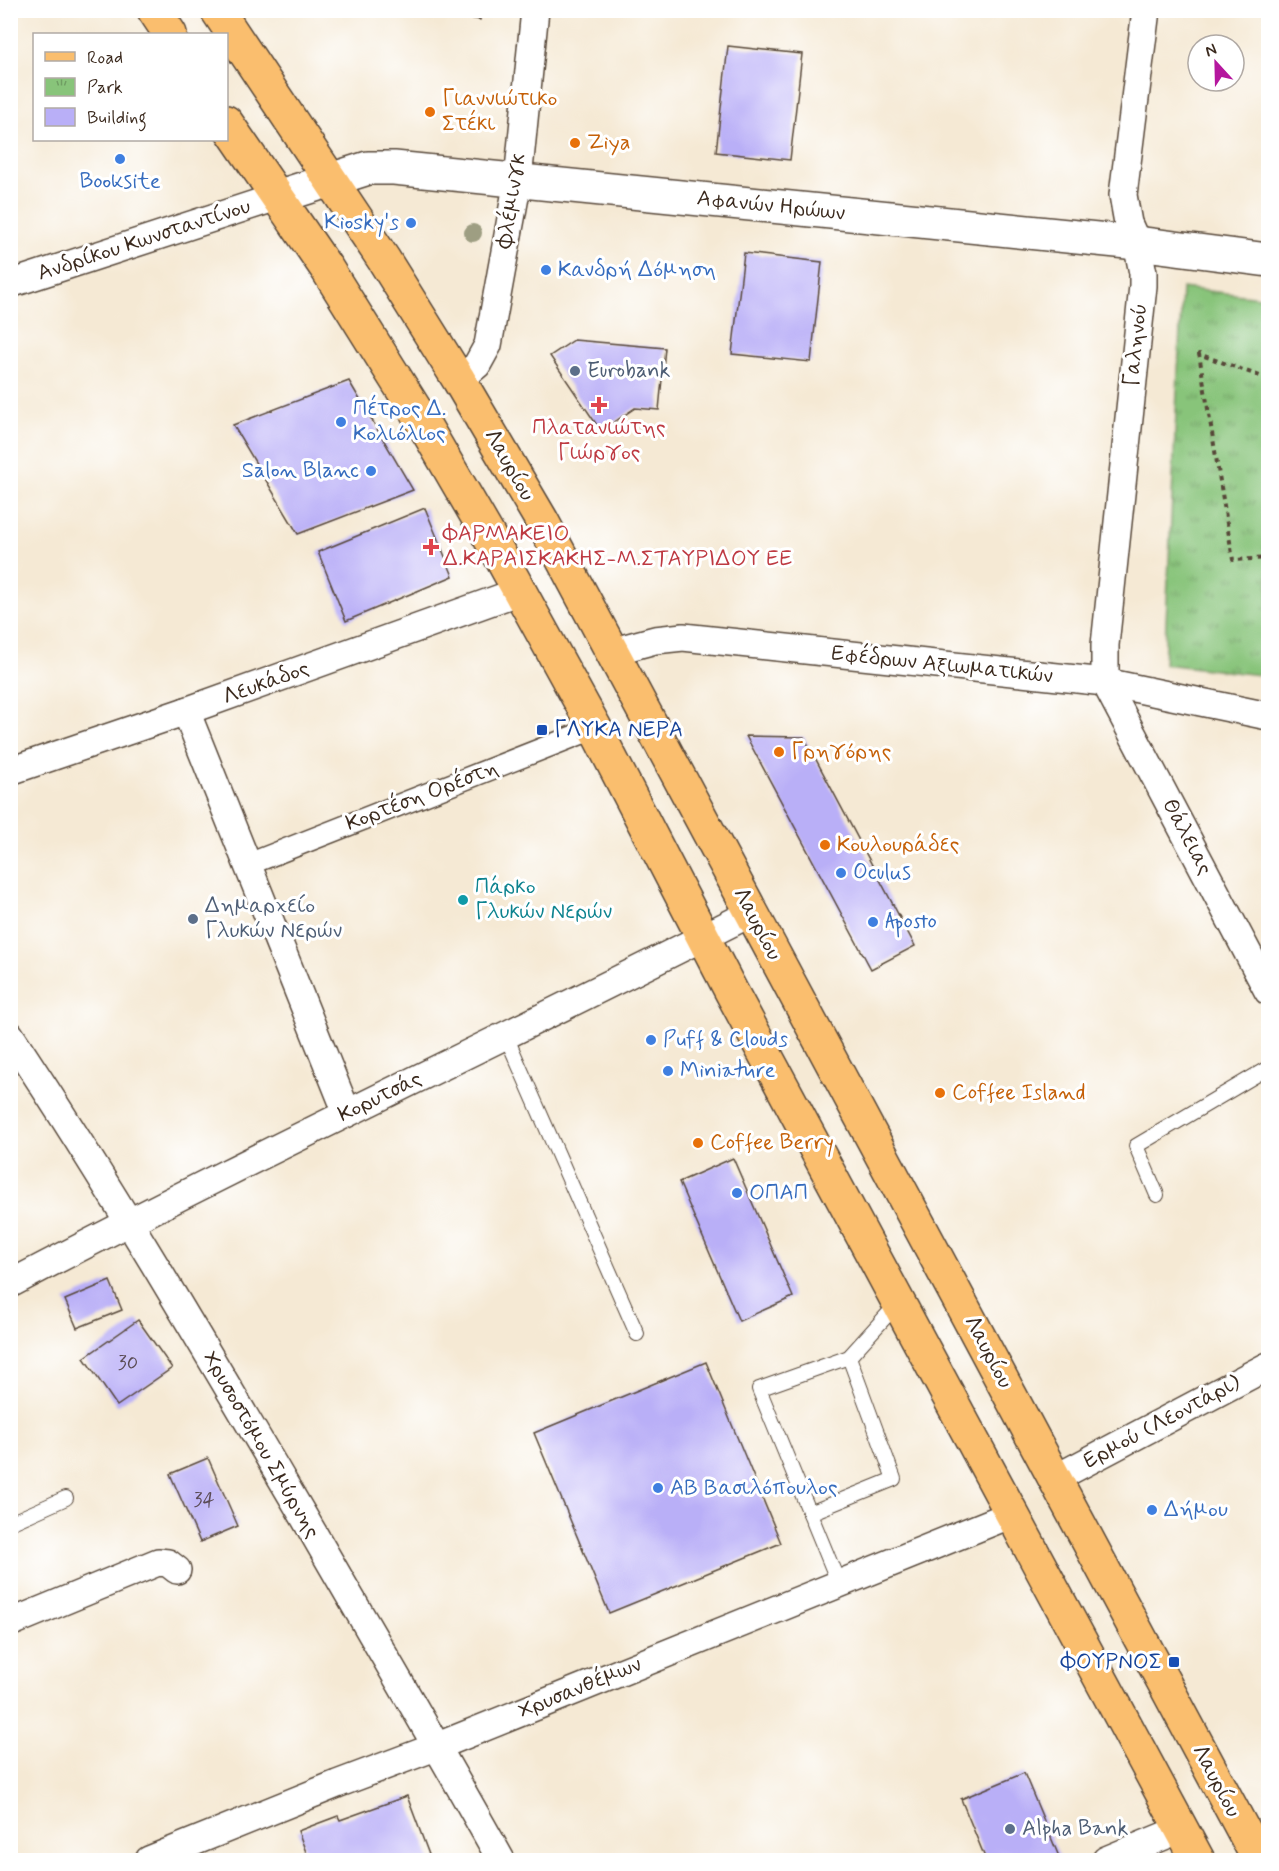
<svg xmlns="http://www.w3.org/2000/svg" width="1279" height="1871" viewBox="0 0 1279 1871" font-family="Mynerve,sans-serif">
  <defs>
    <pattern id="park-tufts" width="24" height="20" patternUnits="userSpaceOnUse" patternTransform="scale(1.5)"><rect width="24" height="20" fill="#88c47a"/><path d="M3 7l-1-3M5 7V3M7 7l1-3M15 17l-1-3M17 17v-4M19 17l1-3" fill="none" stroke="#709f63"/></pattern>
  </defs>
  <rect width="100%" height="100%" fill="#fff"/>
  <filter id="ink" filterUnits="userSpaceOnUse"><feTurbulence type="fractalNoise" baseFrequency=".0167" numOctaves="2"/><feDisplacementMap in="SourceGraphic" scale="12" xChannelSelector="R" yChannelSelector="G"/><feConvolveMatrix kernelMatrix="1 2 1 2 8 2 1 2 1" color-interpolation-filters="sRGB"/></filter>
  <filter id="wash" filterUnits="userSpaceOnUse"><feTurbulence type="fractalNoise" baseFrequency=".008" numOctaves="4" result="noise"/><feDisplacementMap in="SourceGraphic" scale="24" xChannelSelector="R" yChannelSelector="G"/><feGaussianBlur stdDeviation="1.35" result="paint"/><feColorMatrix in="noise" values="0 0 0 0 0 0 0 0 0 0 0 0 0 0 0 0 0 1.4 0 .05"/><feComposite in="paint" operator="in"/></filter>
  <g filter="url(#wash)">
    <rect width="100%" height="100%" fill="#f5e9d4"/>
    <path fill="url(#park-tufts)" stroke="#62774c" stroke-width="1.5" d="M1182 288 1268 298V676L1164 664Z"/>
    <g id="blocks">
      <g fill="#b9aff7">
        <path d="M421 10H481L480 20Z"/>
        <path d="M728 46 802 54 790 160 716 152Z"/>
        <path d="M744 253 822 262 811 362 732 354Z"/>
        <path d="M574 340 665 348 659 410 635 408 601 431 550 356Z"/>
        <path d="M349 381 413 490 298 534 233 425Z"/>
        <path d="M425 508 453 576 346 621 318 552Z"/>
        <path d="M746 736 804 737 915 946 871 969Z"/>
        <path d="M733 1158 793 1297 739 1321 679 1182Z"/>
        <path d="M110 1281 122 1310 77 1328 65 1300Z"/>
        <path d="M138 1320 172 1368 117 1406 84 1358Z"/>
        <path d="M706 1362 781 1543 609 1613 534 1433Z"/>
        <path d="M208 1458 238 1526 200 1542 170 1474Z"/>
        <path d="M1024 1773 1060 1859 986 1860 961 1799Z"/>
        <path d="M407 1796 431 1860H309L298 1831 338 1816 340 1820Z"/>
      </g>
    </g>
  </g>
  <g filter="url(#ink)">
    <use href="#blocks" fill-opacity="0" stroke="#574739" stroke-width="1.5"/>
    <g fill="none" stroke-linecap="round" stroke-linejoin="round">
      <defs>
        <g id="service">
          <path d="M506 1036 637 1334"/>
          <path d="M1157 1195 1136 1146 1268 1068"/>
          <path d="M810 1513 894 1479 849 1357"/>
          <path d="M10 1523 66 1498"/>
          <path d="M839 1584 759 1389 849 1357 898 1303"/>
        </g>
        <path id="pedestrian" d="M249 864 595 728"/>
        <g id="minor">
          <path d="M1146 10 1123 195 1128 223 1137 243 1143 273V286L1105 645V682L1268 991"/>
          <path d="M10 284 277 197"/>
          <path d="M459 380 477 365 488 345 518 180 535 10"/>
          <path d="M614 651 655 640 683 637 1105 682 1268 716"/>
          <path d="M186 711 347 1113"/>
          <path d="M10 771 186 711 520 591"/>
          <path d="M10 1035C114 1192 209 1355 304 1517 370 1632 437 1745 501 1860"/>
          <path d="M10 1284C255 1155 505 1038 751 913"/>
          <path d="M1056 1478 1268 1366"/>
          <path d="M10 1623 158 1562 168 1563 177 1570"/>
          <path d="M149 1860 337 1784 438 1746 1012 1514"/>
          <path d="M1106 1860 1181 1829"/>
        </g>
        <path id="tertiary" d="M277 197 368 168H394L1137 243 1268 260"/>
        <g id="primary">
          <path d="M154 10 170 34"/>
          <path d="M217 10 384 260 459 380 542 521 1259 1860"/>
          <path d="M226 122 327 269 416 411 498 552 595 728 731 991 1198 1860"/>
        </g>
      </defs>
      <use href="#service" stroke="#574739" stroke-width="16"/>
      <use href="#pedestrian" stroke="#574739" stroke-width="24"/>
      <use href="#minor" stroke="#574739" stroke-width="30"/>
      <use href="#tertiary" stroke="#574739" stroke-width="36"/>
      <use href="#primary" stroke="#574739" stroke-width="36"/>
      <path stroke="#574739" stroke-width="4" stroke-dasharray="4.5 4.5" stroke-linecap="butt" d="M1268 379 1199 354 1233 560 1268 558"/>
      <use href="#service" stroke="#fff" stroke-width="14"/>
      <use href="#pedestrian" stroke="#fff" stroke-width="21"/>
      <use href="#minor" stroke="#fff" stroke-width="27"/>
      <use href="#tertiary" stroke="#fff" stroke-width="33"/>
      <use href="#primary" stroke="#fabe6e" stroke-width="33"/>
    </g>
    <circle fill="#9e9e82" cx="473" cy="233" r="9"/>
  </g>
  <g fill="#e8710a" stroke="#fff" stroke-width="2">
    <circle cx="430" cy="112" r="6"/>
    <circle cx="575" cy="143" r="6"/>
    <circle cx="779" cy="752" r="6"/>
    <circle cx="825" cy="845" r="6"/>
    <circle cx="940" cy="1093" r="6"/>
    <circle cx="698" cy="1143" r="6"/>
  </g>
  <g fill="#3f7fe0" stroke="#fff" stroke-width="2">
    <circle cx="120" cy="159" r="6"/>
    <circle cx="411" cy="223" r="6"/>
    <circle cx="546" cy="270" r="6"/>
    <circle cx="341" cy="422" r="6"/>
    <circle cx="371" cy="471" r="6"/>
    <circle cx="841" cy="873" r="6"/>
    <circle cx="873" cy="922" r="6"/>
    <circle cx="651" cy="1040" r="6"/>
    <circle cx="668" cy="1071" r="6"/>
    <circle cx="737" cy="1193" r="6"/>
    <circle cx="658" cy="1488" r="6"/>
    <circle cx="1152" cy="1510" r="6"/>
  </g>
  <g fill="#5c6f8a" stroke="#fff" stroke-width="2">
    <circle cx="575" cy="371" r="6"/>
    <circle cx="193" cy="919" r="6"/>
    <circle cx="1010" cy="1829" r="6"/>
  </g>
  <g fill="#e0444e" stroke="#fff" stroke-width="2">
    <path d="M596 396h6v6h6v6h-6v6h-6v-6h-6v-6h6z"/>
    <path d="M428 538h6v6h6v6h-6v6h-6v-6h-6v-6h6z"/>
  </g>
  <g fill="#1a4fb4" stroke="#fff" stroke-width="2">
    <rect x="536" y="724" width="12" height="12" rx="3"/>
    <rect x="1168" y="1656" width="12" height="12" rx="3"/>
  </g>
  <circle fill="#0f9aa8" stroke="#fff" stroke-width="2" cx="463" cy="900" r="6"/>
  <g text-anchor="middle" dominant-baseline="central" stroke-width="6" stroke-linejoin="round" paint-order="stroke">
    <g font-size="20" fill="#5a4b54">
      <text x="128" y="1363">30</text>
      <text x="204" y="1500">34</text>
    </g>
    <g font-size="22" fill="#c56008" stroke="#fff" text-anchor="start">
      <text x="442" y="99">Γιαννιώτικο<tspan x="442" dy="25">Στέκι</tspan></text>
      <text x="587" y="143">Ziya</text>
      <text x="791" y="752">Γρηγόρης</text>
      <text x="837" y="845">Κουλουράδες</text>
      <text x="952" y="1093">Coffee Island</text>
      <text x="710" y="1143">Coffee Berry</text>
    </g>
    <g font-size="22" fill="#366cbe" stroke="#fff" text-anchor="start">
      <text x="120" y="182" text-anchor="middle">Booksite</text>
      <text x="399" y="223" text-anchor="end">Kiosky's</text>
      <text x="558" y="270">Κανδρή Δόμηση</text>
      <text x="353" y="409">Πέτρος Δ.<tspan x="353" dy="25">Κολιόλιος</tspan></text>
      <text x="359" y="471" text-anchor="end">Salon Blanc</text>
      <text x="853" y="873">Oculus</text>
      <text x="885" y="922">Aposto</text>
      <text x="663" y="1040">Puff &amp; Clouds</text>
      <text x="680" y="1071">Miniature</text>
      <text x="749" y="1193">ΟΠΑΠ</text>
      <text x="670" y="1488">ΑΒ Βασιλόπουλος</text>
      <text x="1164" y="1510">Δήμου</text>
    </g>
    <g font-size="22" fill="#3b2a1e" stroke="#fff">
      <text transform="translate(512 201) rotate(-81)">Φλέμινγκ</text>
      <text transform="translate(771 206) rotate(6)">Αφανών Ηρώων</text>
      <text transform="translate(144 240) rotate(-18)">Ανδρίκου Κωνσταντίνου</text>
      <text transform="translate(1136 345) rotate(-84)">Γαληνού</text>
      <text transform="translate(509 465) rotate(60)">Λαυρίου</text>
      <text transform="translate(942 665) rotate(6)">Εφέδρων Αξιωματικών</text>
      <text transform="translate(266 683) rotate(-20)">Λευκάδος</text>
      <text transform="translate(422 796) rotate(-21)">Κορτέση Ορέστη</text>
      <text transform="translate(1187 837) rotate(62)">Θάλειας</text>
      <text transform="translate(757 924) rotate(62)">Λαυρίου</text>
      <text transform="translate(380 1097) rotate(-26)">Κορυτσάς</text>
      <text transform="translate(988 1352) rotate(62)">Λαυρίου</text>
      <text transform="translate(1162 1422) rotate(-28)">Ερμού (Λεοντάρι)</text>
      <text transform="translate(261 1445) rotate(60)">Χρυσοστόμου Σμύρνης</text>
      <text transform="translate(580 1688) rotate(-22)">Χρυσανθέμων</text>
      <text transform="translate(1216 1781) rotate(62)">Λαυρίου</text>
    </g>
    <g font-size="22" fill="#4e5e75" stroke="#fff" text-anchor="start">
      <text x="587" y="371">Eurobank</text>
      <text x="205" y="906">Δημαρχείο<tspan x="205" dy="25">Γλυκών Νερών</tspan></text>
      <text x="1022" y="1829">Alpha Bank</text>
    </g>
    <g font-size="22" fill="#be3a42" stroke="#fff">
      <text x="599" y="428">Πλατανιώτης<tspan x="599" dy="25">Γιώργος</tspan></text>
      <text x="443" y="534" text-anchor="start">ΦΑΡΜΑΚΕΙΟ<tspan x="443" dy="25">Δ.ΚΑΡΑΙΣΚΑΚΗΣ-Μ.ΣΤΑΥΡΙΔΟΥ ΕΕ</tspan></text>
    </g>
    <g font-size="22" fill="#164399" stroke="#fff" text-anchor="start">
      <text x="554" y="730">ΓΛΥΚΑ ΝΕΡΑ</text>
      <text x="1162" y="1662" text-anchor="end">ΦΟΥΡΝΟΣ</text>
    </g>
    <g font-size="22" fill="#0d838f" stroke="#fff" text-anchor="start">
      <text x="475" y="887">Πάρκο<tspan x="475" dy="25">Γλυκών Νερών</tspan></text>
    </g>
  </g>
  <rect width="1279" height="1871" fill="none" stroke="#fff" stroke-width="36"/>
  <rect x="33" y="33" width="195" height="108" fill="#ffffff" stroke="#b1aaa5" stroke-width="1.5"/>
  <rect x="45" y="52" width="30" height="9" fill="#fabe6e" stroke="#b1aaa5" stroke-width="1.5"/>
  <text x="87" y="63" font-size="18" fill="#3b2a1e">Road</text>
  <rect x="45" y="78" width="30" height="18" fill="url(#park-tufts)" stroke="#b1aaa5" stroke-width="1.5"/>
  <text x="87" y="93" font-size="18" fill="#3b2a1e">Park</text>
  <rect x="45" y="108" width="30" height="18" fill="#b9aff7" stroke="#b1aaa5" stroke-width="1.5"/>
  <text x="87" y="123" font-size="18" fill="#3b2a1e">Building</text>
  <g transform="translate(1216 63) rotate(338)"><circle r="28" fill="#ffffff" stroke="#b1aaa5" stroke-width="1.5"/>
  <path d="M0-4.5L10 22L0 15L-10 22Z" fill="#b5179e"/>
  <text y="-9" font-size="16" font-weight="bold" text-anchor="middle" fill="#3b2a1e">N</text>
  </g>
</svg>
